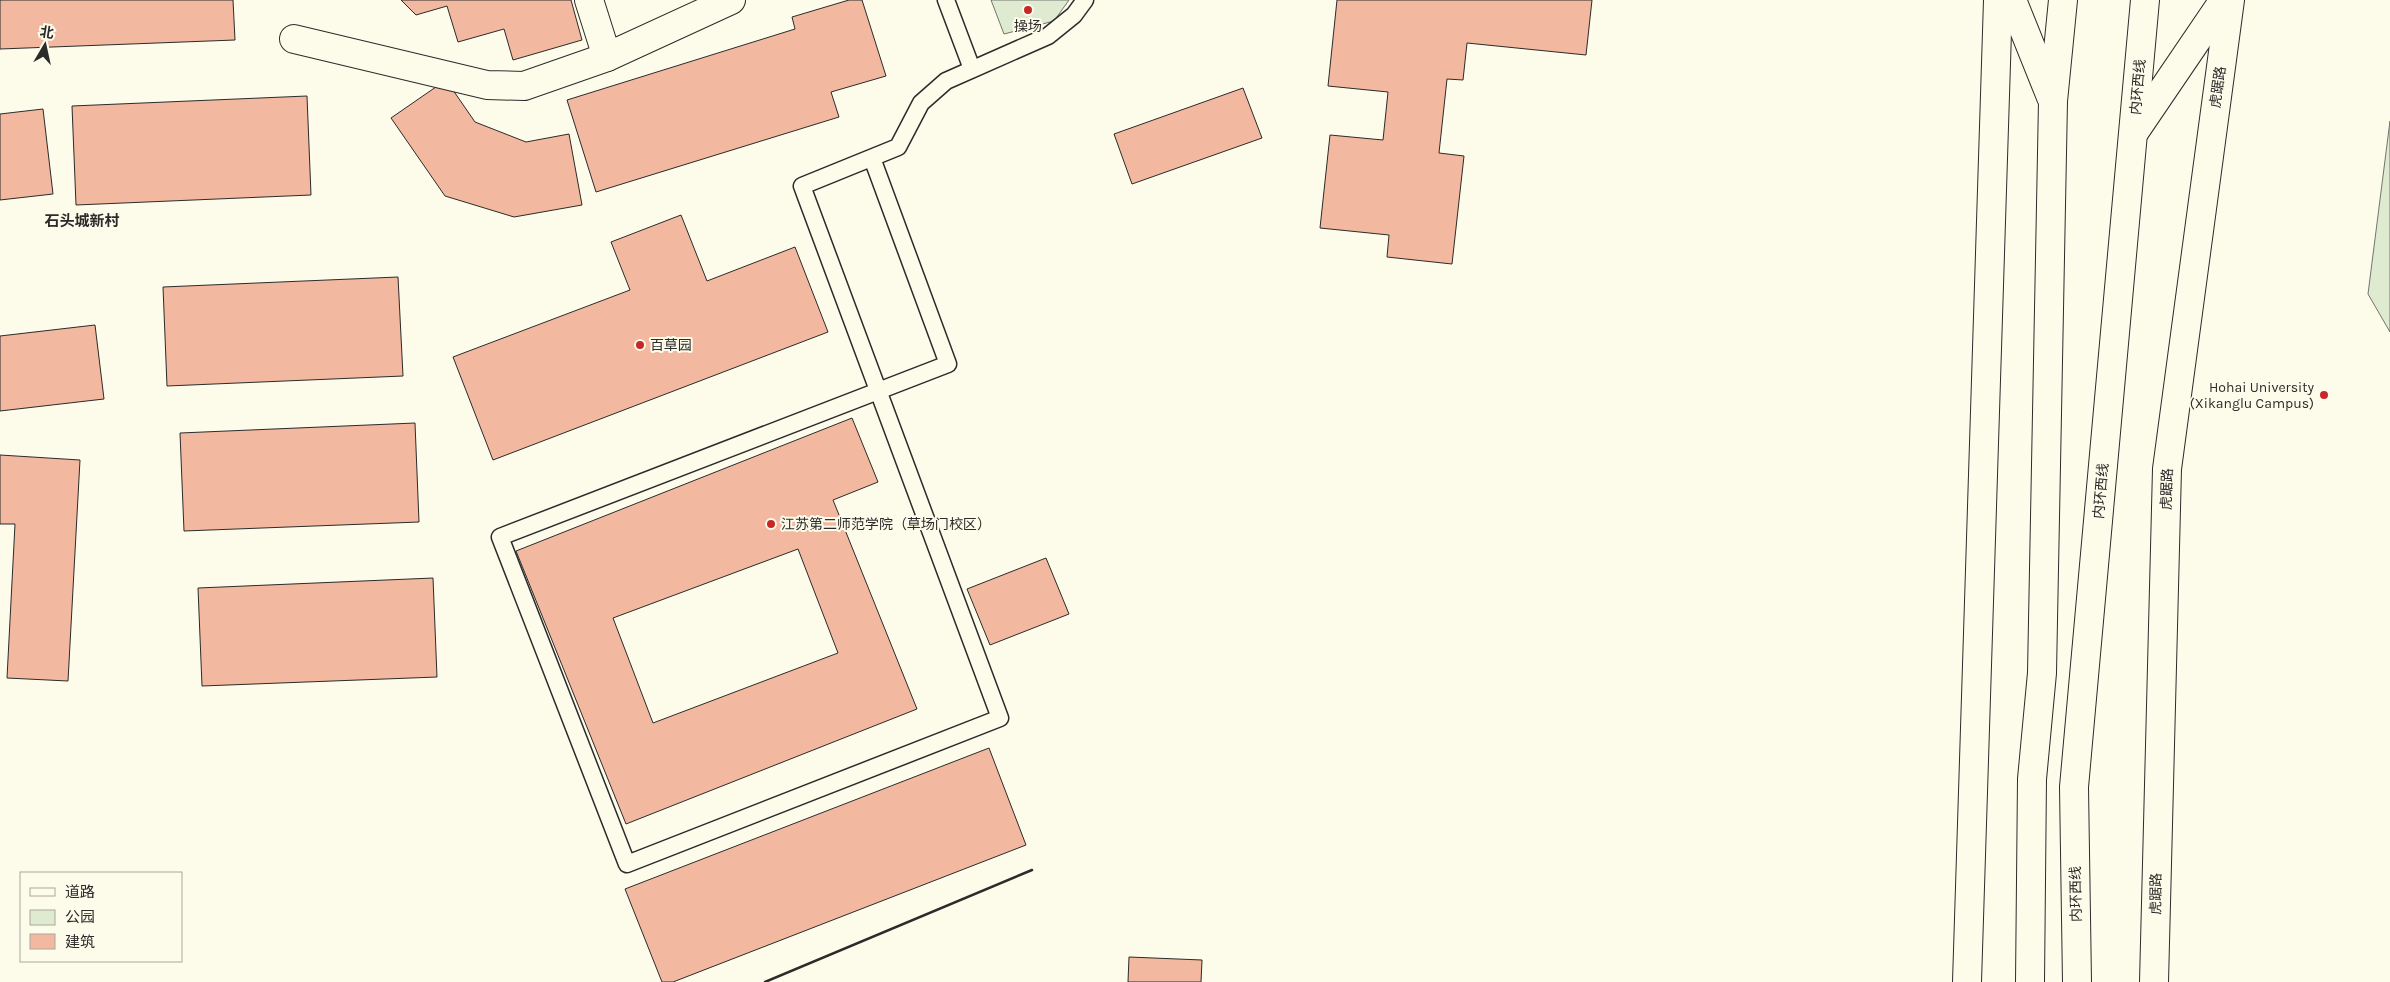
<svg xmlns="http://www.w3.org/2000/svg" width="2390" height="982" viewBox="0 0 2390 982" font-family="Karla,'Noto Sans SC',sans-serif">
  <rect width="100%" height="100%" fill="#fdfbea"/>
  <g fill="#deebd1" stroke="#74746e">
    <path d="M991 0H1069L1054 21 1004 34Z"/>
    <path d="M2390 121V332L2368 294Z"/>
  </g>
  <g fill="#f2b8a0" stroke="#2b2b2b" fill-rule="evenodd">
    <path d="M0 0H233L235 40 0 49Z"/>
    <path d="M401 0H571L582 40 513 60 504 29 458 42 447 6 416 15Z"/>
    <path d="M849 0H862L886 76 831 92 839 117 596 192 567 100 795 29 792 17Z"/>
    <path d="M1337 0H1592L1586 55 1467 43 1463 80 1447 79 1439 153 1464 156 1452 264 1387 257 1389 235 1320 228 1330 135 1383 140 1388 92 1328 86Z"/>
    <path d="M446 80 475 122 526 142 569 134 582 205 514 217 445 196 391 118Z"/>
    <path d="M1243 88 1262 138 1132 184 1114 134Z"/>
    <path d="M307 96 311 195 76 205 72 106Z"/>
    <path d="M43 109 53 194 0 200V114Z"/>
    <path d="M681 215 707 281 795 247 828 332 493 460 453 357 630 290 611 242Z"/>
    <path d="M398 277 403 376 167 386 163 287Z"/>
    <path d="M95 325 104 399 0 411V336Z"/>
    <path d="M852 418 878 482 833 500 917 709 626 824 516 551ZM798 549 838 653 653 723 613 618Z"/>
    <path d="M415 423 419 522 184 531 180 433Z"/>
    <path d="M0 455 80 460 68 681 7 678 15 524H0Z"/>
    <path d="M1046 558 1069 614 990 645 967 589Z"/>
    <path d="M433 578 437 677 202 686 198 588Z"/>
    <path d="M989 748 1026 845 673 982H662L625 889Z"/>
    <path d="M1129 957 1202 960 1201 982H1128Z"/>
  </g>
  <g fill="none" stroke-linecap="round" stroke-linejoin="round">
    <defs>
      <g id="lane">
        <path d="M946 0 972 69"/>
        <path d="M872 158 948 364 500 537 627 864 1000 718 802 186 898 147 921 103 946 81 1048 36 1074 15 1085 0"/>
      </g>
      <g id="street">
        <path d="M589 0 607 57 731 0"/>
        <path d="M294 39 487 85 524 86 607 57"/>
      </g>
      <g id="primary">
        <path d="M1967 982 1998 0"/>
        <path d="M2154 982 2167 469 2230 0"/>
      </g>
      <g id="highway">
        <path d="M2012 0 2051 97"/>
        <path d="M2135 131 2224 0"/>
        <path d="M2030 982 2032 779 2042 673 2053 101 2063 0"/>
        <path d="M2077 982 2074 787 2145 0"/>
      </g>
    </defs>
    <use href="#lane" stroke="#2b2b2b" stroke-width="19"/>
    <use href="#street" stroke="#2b2b2b" stroke-width="30"/>
    <use href="#primary" stroke="#2b2b2b" stroke-width="30"/>
    <use href="#highway" stroke="#2b2b2b" stroke-width="30"/>
    <use href="#lane" stroke="#fdfbea" stroke-width="16"/>
    <use href="#street" stroke="#fdfbea" stroke-width="28"/>
    <use href="#primary" stroke="#fdfbea" stroke-width="28"/>
    <use href="#highway" stroke="#fdfbea" stroke-width="28"/>
    <path stroke="#2b2b2b" stroke-width="2.5" d="M765 982 1032 870"/>
  </g>
  <g fill="#c62828" stroke="#fdfbea" stroke-width="2">
    <circle cx="1028" cy="10" r="5"/>
    <circle cx="640" cy="345" r="5"/>
    <circle cx="2324" cy="395" r="5"/>
    <circle cx="771" cy="524" r="5"/>
  </g>
  <g text-anchor="middle" dominant-baseline="central" stroke-width="4" stroke-linejoin="round" paint-order="stroke">
    <g font-size="14" fill="#2b2b2b" stroke="#fdfbea" text-anchor="start">
      <text x="1028" y="26" text-anchor="middle">操场</text>
      <text x="650" y="345">百草园</text>
      <text x="2314" y="387" text-anchor="end">Hohai University<tspan x="2314" dy="16">(Xikanglu Campus)</tspan></text>
      <text x="781" y="524">江苏第二师范学院（草场门校区）</text>
    </g>
    <g font-size="14" fill="#2b2b2b" stroke="#fdfbea">
      <text transform="translate(2138 87) rotate(-85)">内环西线</text>
      <text transform="translate(2218 87) rotate(-82)">虎踞路</text>
      <text transform="translate(2167 489) rotate(-88)">虎踞路</text>
      <text transform="translate(2101 491) rotate(-85)">内环西线</text>
      <text transform="translate(2076 894) rotate(-91)">内环西线</text>
      <text transform="translate(2156 894) rotate(-89)">虎踞路</text>
    </g>
    <g font-size="15" font-weight="bold" fill="#2b2b2b" stroke="#fdfbea">
      <text x="82" y="221">石头城新村</text>
    </g>
  </g>
  <rect x="20" y="872" width="162" height="90" fill="#fdfbea" stroke="#a9a89e"/>
  <rect x="30" y="888" width="25" height="8" fill="#fdfbea" stroke="#a9a89e"/>
  <text x="65" y="897" font-size="15" fill="#2b2b2b">道路</text>
  <rect x="30" y="910" width="25" height="15" fill="#deebd1" stroke="#a9a89e"/>
  <text x="65" y="922" font-size="15" fill="#2b2b2b">公园</text>
  <rect x="30" y="934" width="25" height="15" fill="#f2b8a0" stroke="#a9a89e"/>
  <text x="65" y="947" font-size="15" fill="#2b2b2b">建筑</text>
  <g transform="translate(45 45) rotate(9)" stroke="#fdfbea" stroke-width="4" paint-order="stroke">
  <path d="M0-4L9 19L0 12L-9 19Z" fill="#2b2b2b"/>
  <text y="-8" font-size="14" font-weight="bold" text-anchor="middle" fill="#2b2b2b">北</text>
  </g>
</svg>
